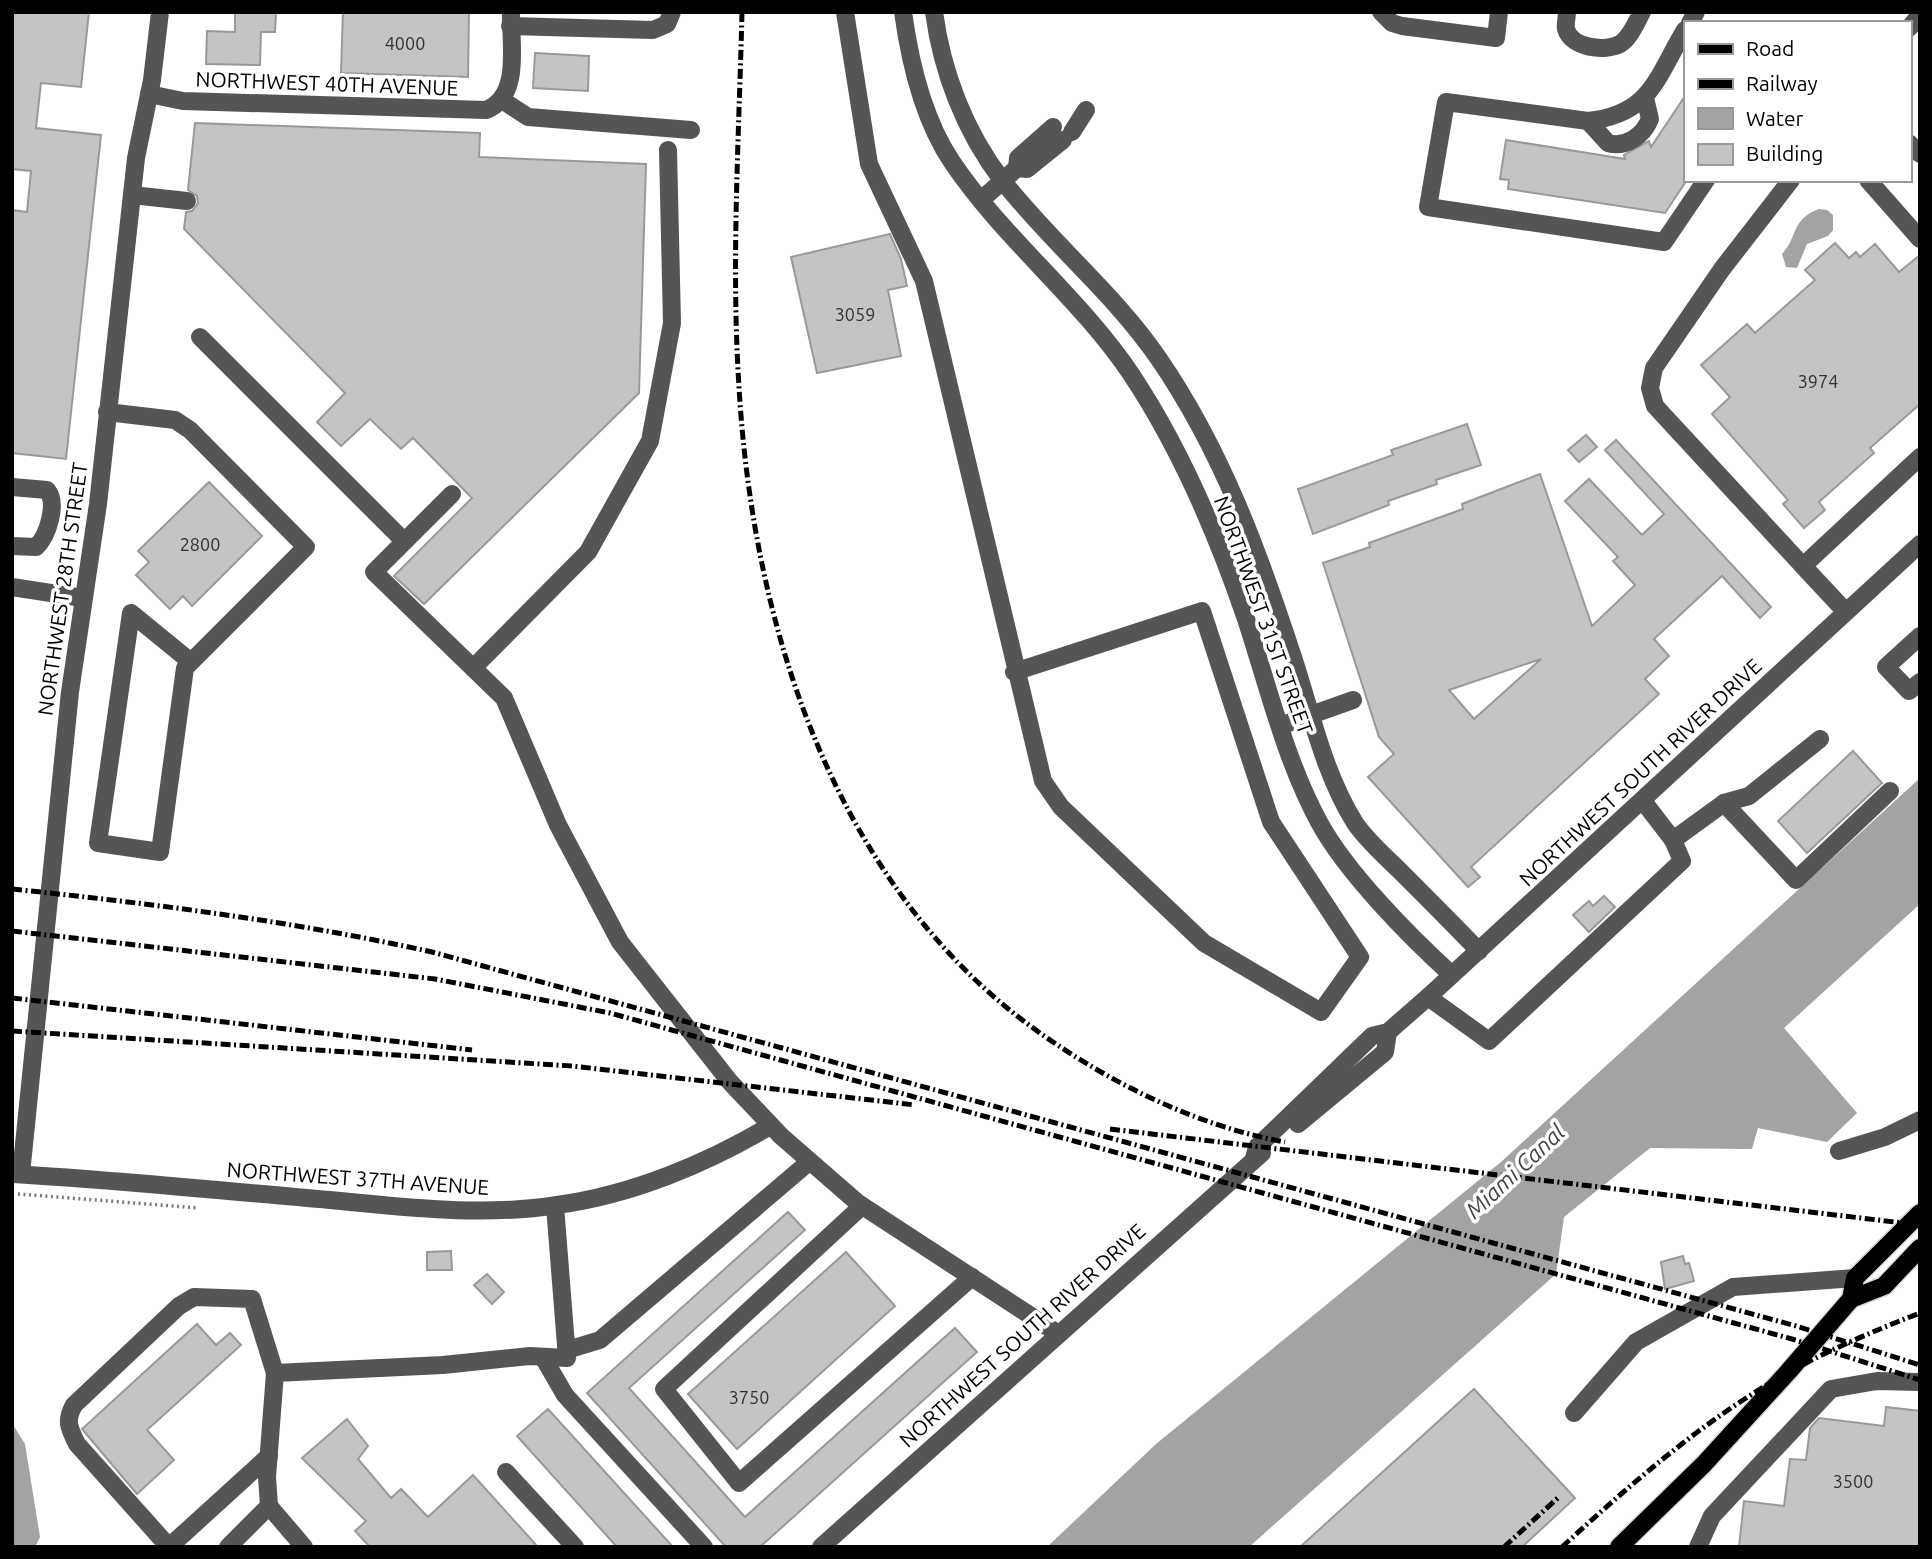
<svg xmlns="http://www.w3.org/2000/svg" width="1932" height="1559" viewBox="0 0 1932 1559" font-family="Ubuntu,sans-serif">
  <rect width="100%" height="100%" fill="#fff"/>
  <g fill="#a3a3a3">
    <path d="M1819 209 1827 210 1833 215V230L1828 236 1807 244 1797 268 1786 267 1782 254C1798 237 1791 219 1819 209Z"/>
    <path d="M1920 778V904L1784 1028 1857 1113 1827 1142 1758 1128 1752 1149 1650 1148 1564 1217 1556 1274 1249 1547H1047L1156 1444 1501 1162Z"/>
    <path d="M12 1423 25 1444 40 1537 35 1547H12Z"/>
  </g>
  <g fill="#c4c4c4" stroke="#999" stroke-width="2" fill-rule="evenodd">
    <path d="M12 12H89L81 87 41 83 36 128 101 135 66 459 12 453V210L27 212 31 171 12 169Z"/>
    <path d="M235 12H276L275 32H261L260 65 206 64 207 31 235 32Z"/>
    <path d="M343 12H469L468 77 341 73Z"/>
    <path d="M535 53 589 56 588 91 533 88Z"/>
    <path d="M1685 96V183L1665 213 1508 189 1509 180 1500 179 1506 140 1625 159 1624 155 1649 141 1651 147Z"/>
    <path d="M195 123 480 133 479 157 646 164 639 393 424 604 394 576 472 498 413 438 401 449 370 419 341 446 317 422 345 393 184 229 186 212 192 211 198 203 197 196 188 190Z"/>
    <path d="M890 234 901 259 907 286 888 290 901 356 817 373 791 257Z"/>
    <path d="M1835 243 1849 258 1856 252 1860 257 1875 244 1899 272 1920 255V404L1870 448 1874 453 1819 502 1825 510 1804 528 1783 504 1788 500 1712 414 1730 397 1701 365 1747 324 1755 333 1815 280 1805 270Z"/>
    <path d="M1467 424 1481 465 1436 480 1437 484 1388 501 1389 505 1313 534 1298 489 1393 455 1391 450Z"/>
    <path d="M1586 435 1597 447 1579 462 1568 450Z"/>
    <path d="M1616 440 1771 607 1760 618 1722 576 1654 639 1669 656 1645 679 1659 694 1471 867 1480 877 1468 887 1368 777 1394 754 1379 737 1323 563 1370 547 1369 543 1463 509 1462 504 1540 474 1592 626 1635 585 1613 561 1618 557 1565 501 1589 479 1642 535 1664 514 1605 450ZM1541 659 1474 719 1449 690Z"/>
    <path d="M209 482 262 536 192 606 183 596 170 609 136 575 149 562 138 551Z"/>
    <path d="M1853 751 1882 783 1807 853 1778 821Z"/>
    <path d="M1604 896 1615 907 1589 932 1573 915 1589 901 1593 906Z"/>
    <path d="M788 1212 805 1230 629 1388 745 1517 955 1328 977 1352 760 1547H726L587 1393Z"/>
    <path d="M451 1251 452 1270H427V1252Z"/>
    <path d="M846 1252 895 1306 737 1449 688 1394Z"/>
    <path d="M1683 1256 1685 1264 1689 1263 1694 1281 1665 1289 1661 1262Z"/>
    <path d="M487 1274 504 1292 492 1304 474 1285Z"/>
    <path d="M197 1324 216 1345 230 1333 241 1345 147 1430 174 1460 137 1494 82 1429Z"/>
    <path d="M1474 1389 1575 1498 1522 1547H1300Z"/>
    <path d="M1886 1407 1920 1411V1547H1739L1744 1501 1784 1506 1790 1459 1806 1460 1810 1428 1819 1418 1884 1426Z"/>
    <path d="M548 1409 673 1547H617L517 1436Z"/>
    <path d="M347 1419 368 1446 358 1459 391 1498 401 1489 428 1517 473 1475 538 1547H370L355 1531 366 1521 302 1458Z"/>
  </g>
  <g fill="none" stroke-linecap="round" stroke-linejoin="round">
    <defs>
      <g id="major">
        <path d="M1851 1299 1884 1286 1920 1248"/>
        <path d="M1619 1547 1704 1464 1788 1372 1851 1299 1855 1278 1920 1213"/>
      </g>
    </defs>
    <use href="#major" stroke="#dbdbdb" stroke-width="21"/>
    <path stroke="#777" stroke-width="3.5" stroke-dasharray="2 3.5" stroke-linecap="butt" d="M18 1194 199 1208"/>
    <g stroke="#555" stroke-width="18">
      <path d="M845 12 869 164 924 281 1043 781 1061 807 1204 943 1321 1012 1360 957 1271 822 1202 611 1014 672"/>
      <path d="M903 12C910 63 923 119 952 162 1004 239 1079 297 1131 374 1181 449 1217 534 1246 619 1268 686 1285 759 1319 822 1346 872 1409 936 1452 975"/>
      <path d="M934 12C942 72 965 132 1002 180 1051 243 1114 293 1159 359 1222 451 1259 553 1293 657 1311 712 1324 774 1355 823 1368 842 1385 856 1401 872 1427 898 1453 924 1479 951"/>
      <path d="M1381 12 1392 23 1402 26 1496 38 1499 12"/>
      <path d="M1567 12C1567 17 1565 24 1566 29 1571 48 1605 52 1620 44 1630 38 1636 23 1642 12"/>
      <path d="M1690 23 1696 12"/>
      <path d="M510 26 653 30 667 24 672 12"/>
      <path d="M1909 28 1920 15"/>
      <path d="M1685 30C1656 78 1651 114 1588 121L1446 102 1428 207 1664 242 1706 180"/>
      <path d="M149 94 183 101 486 110C522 96 510 43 511 12"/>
      <path d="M502 100 528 117 691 130"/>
      <path d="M1588 121 1608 143C1626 148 1643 136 1650 119L1645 98"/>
      <path d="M1072 132 1086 110"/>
      <path d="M1909 143 1920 154"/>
      <path d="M1017 168 1018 158 1053 127"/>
      <path d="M1791 180 1722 269 1654 368 1650 388 1655 406 1803 566 1920 457"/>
      <path d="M1868 180 1920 239"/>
      <path d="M132 195 187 201"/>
      <path d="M981 200 1017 168 1027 169 1063 140"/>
      <path d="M200 337 404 541"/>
      <path d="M107 412 175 420 190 430 306 547 185 668 160 852 98 843 131 613 191 662"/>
      <path d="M12 487 47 490C58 503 48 536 36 547L12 546"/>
      <path d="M452 494 374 572 504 698 558 825 620 942 730 1082 781 1136 858 1203 1057 1333"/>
      <path d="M1803 566 1846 612"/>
      <path d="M12 587 83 598"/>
      <path d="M1920 636 1886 667 1909 691 1920 682"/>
      <path d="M473 668 588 552 650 441 672 323 668 150"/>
      <path d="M1280 726 1353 700"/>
      <path d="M1724 803 1796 880 1890 791"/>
      <path d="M1673 840 1724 803 1749 796 1820 739"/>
      <path d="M1428 997 1489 1041 1682 861 1673 840 1643 801"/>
      <path d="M1298 1124 1385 1052 1388 1032"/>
      <path d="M1839 1151 1885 1137 1920 1120"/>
      <path d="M1254 1158 1257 1147 1372 1036 1388 1032 1428 997 1920 544"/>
      <path d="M12 1174C118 1180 224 1191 330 1200 405 1207 482 1217 557 1205 631 1195 706 1164 770 1126"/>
      <path d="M21 1174 70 692 98 504 136 158 152 80 160 12"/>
      <path d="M862 1206 664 1389 739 1483 972 1277"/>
      <path d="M567 1350 600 1340 809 1162"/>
      <path d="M543 1357 565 1395 704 1547"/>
      <path d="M1574 1413 1636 1342 1733 1287 1855 1278"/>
      <path d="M506 1472 575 1547"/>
      <path d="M269 1506 267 1477 275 1373 443 1365 530 1356 567 1358 555 1206"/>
      <path d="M169 1547 77 1444C69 1428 65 1421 74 1405L179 1306 194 1297 252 1299 275 1373"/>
      <path d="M169 1547 269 1456"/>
      <path d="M228 1547 269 1506 304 1547"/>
      <path d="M821 1547 1262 1153"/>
      <path d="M1698 1547 1712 1516 1831 1389 1877 1381 1920 1382"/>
    </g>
    <use href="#major" stroke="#000" stroke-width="18"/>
    <g stroke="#000" stroke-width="5" stroke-dasharray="10 3.5 2 3.5" stroke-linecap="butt">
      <path d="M742 12C739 137 731 263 739 387 753 628 835 888 1040 1033 1112 1084 1197 1126 1285 1142"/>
      <path d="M12 889C155 904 292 921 432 952L1796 1326 1920 1365"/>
      <path d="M12 931 435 979 610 1013 1792 1339 1920 1380"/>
      <path d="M12 998 472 1050"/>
      <path d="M12 1031 572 1066 915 1105"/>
      <path d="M1110 1129 1920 1225"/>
      <path d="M1504 1547 1560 1496"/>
      <path d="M1562 1547C1633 1482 1705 1419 1789 1372 1831 1349 1876 1330 1920 1313"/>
    </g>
  </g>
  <g text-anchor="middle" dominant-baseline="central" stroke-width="7" stroke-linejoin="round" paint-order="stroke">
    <g font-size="18" fill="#313131">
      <text x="405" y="43">4000</text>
      <text x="855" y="314">3059</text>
      <text x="1818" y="381">3974</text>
      <text x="200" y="544">2800</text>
      <text x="749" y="1397">3750</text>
      <text x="1853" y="1481">3500</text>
    </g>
    <g font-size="21" fill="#000" stroke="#fff">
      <text transform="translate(327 83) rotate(2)">NORTHWEST 40TH AVENUE</text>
      <text transform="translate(62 589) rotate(-82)">NORTHWEST 28TH STREET</text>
      <text transform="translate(1264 615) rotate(70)">NORTHWEST 31ST STREET</text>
      <text transform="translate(1640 772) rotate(-43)">NORTHWEST SOUTH RIVER DRIVE</text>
      <text transform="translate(358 1178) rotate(4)">NORTHWEST 37TH AVENUE</text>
      <text transform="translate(1022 1335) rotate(-42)">NORTHWEST SOUTH RIVER DRIVE</text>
    </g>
    <g font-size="23" font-style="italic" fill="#444" stroke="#fff">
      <text transform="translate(1515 1171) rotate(-43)">Miami Canal</text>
    </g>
  </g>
  <rect width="1932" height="1559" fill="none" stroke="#000000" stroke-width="28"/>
  <rect x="1684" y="21" width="228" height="161" fill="#ffffff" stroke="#999999" stroke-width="2"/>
  <rect x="1698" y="44" width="35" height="10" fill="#000000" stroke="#999999" stroke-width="2"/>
  <text x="1746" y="56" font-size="21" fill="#000000">Road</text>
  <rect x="1698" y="79" width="35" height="10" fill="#000000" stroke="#999999" stroke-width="2"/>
  <text x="1746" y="91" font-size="21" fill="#000000">Railway</text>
  <rect x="1698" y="108" width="35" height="21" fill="#a3a3a3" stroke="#999999" stroke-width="2"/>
  <text x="1746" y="126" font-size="21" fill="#000000">Water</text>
  <rect x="1698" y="144" width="35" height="21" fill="#c4c4c4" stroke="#999999" stroke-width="2"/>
  <text x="1746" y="161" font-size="21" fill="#000000">Building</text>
</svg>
